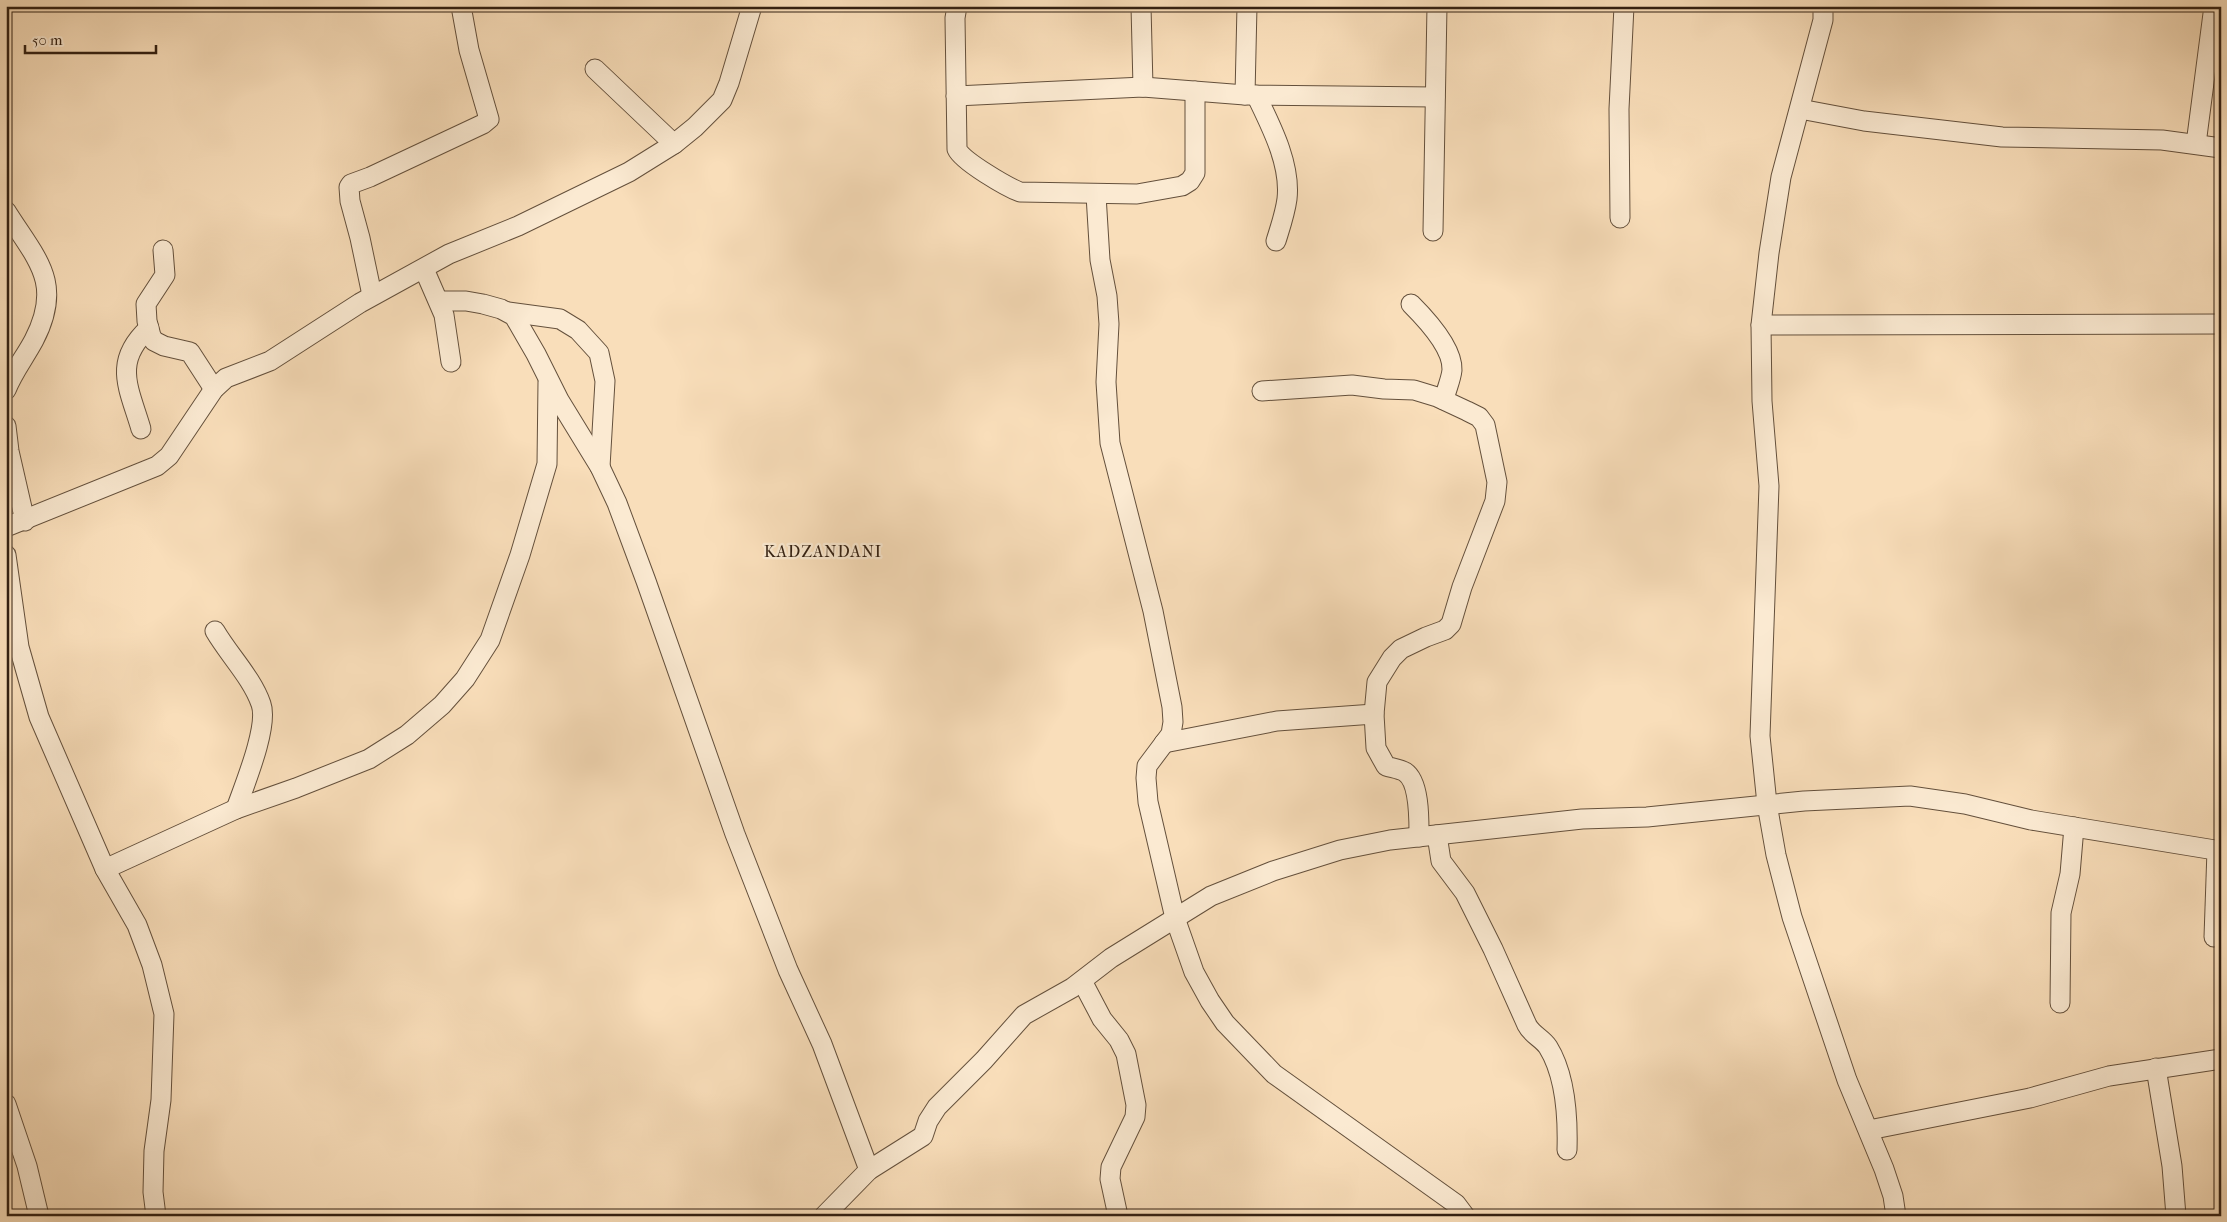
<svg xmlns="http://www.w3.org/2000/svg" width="2227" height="1222" viewBox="0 0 2227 1222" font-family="'IM FELL French Canon',serif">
  <rect width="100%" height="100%" fill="#f9deba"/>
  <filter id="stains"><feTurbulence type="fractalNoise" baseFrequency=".004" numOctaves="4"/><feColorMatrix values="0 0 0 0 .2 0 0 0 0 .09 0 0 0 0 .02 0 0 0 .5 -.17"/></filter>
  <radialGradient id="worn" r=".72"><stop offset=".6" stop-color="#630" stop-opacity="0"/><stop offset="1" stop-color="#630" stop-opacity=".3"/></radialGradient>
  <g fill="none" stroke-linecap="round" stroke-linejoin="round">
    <defs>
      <g id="street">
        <path d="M957 6 955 18 957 149C962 161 1007 187 1020 192L1137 194 1182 186 1190 181 1195 173V91"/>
        <path d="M1141 6 1143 87"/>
        <path d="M1823 6V20L1781 177 1769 253 1761 325 1762 401 1769 486 1760 736 1767 804 1776 855 1792 917 1847 1080 1884 1169 1893 1196 1896 1216"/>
        <path d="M595 69 674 144"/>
        <path d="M1245 95 1247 6"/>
        <path d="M1256 95C1271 126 1291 164 1287 199 1285 214 1280 228 1276 241"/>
        <path d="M956 96 1143 87 1245 95 1435 97"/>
        <path d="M1800 109 1864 121 2002 137 2162 140 2221 148"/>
        <path d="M2196 144 2214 6"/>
        <path d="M1096 195 1100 260 1107 296 1109 324 1106 382 1110 443 1153 611 1172 707 1173 722 1171 734 1147 766 1146 778 1148 802 1175 918 1194 972 1210 1001 1225 1023 1274 1074 1456 1204 1465 1216"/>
        <path d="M6 211C36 259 64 282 34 340 25 357 13 372 6 390"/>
        <path d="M1620 218 1619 109 1624 6"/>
        <path d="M1433 231 1437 6"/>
        <path d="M163 250 165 275 146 304 147 321 151 336 154 341 164 346 190 352 214 389"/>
        <path d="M424 269 444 315 451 362"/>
        <path d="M372 295 360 238 350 201 349 187 351 184 370 177 483 124 489 119 469 50 461 6"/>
        <path d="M439 301H466L483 304 501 309 514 316 536 354 559 400 600 467 617 503 646 581 735 834 788 970 822 1044 869 1170"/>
        <path d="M1411 304C1425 318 1453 348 1452 370 1451 380 1446 390 1444 400"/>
        <path d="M508 312 560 319 578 330 599 353 605 381 600 467"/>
        <path d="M1761 325 2221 324"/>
        <path d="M1262 391 1352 385 1384 389 1414 390 1437 397 1467 411 1479 417 1485 425 1497 482 1495 501 1462 587 1451 624 1445 630 1426 637 1401 649 1392 658 1377 682 1374 714 1376 748 1386 766C1392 768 1400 769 1405 772 1420 782 1419 821 1419 837"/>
        <path d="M6 426 9 451 25 521"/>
        <path d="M141 429C129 388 112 362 149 328"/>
        <path d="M6 527 157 466 169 456 214 389 226 378 270 361 360 303 449 254 518 226 629 172 674 144 695 127 722 100 729 83 752 6"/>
        <path d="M6 555 19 647 39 717 105 869 137 925 152 965 164 1014 161 1100 154 1151 153 1192 156 1216"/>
        <path d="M215 631C229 655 252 678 261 704 269 726 244 786 236 809"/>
        <path d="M1164 743 1277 721 1374 714"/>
        <path d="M1437 835 1441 861 1465 893 1493 949 1527 1025C1532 1035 1542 1038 1548 1047 1566 1076 1568 1117 1567 1150"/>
        <path d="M105 869 236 809 296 788 369 759 407 735 442 705 465 679 490 640 520 555 547 464 548 382"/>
        <path d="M2214 937 2217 850"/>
        <path d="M1082 981 1102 1019 1119 1040 1126 1054 1136 1105 1135 1117 1111 1167 1110 1179 1118 1216"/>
        <path d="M2060 1003 2061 913 2070 874 2074 827"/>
        <path d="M2156 1068 2172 1166 2176 1216"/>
        <path d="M6 1104 27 1166 39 1216"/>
        <path d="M1869 1130 2030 1098 2109 1076 2221 1059"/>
        <path d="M824 1216 869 1170 923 1136 928 1121 937 1107 984 1060 1024 1015 1072 988 1111 958 1211 896 1273 871 1340 850 1390 840 1582 819 1647 817 1804 801 1910 796 1965 804 2031 820 2221 851"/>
      </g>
    </defs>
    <use href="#street" stroke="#64503c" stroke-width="21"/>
    <use href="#street" stroke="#fbead2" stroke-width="19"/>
  </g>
  <g text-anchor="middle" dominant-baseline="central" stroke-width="4.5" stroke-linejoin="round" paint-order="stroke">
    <g font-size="16" letter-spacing="1" fill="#332012" stroke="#fbead2">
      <text x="823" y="551">KADZANDANI</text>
    </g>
  </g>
  <rect width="2227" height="1222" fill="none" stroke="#f9deba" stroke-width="25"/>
  <rect x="8" y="8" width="2212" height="1207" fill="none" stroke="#332012" stroke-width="2.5"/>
  <rect x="12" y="12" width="2202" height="1197" fill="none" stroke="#332012"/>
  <path d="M25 45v8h131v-8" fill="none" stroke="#332012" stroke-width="2.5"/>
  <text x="32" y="45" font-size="15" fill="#332012" stroke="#fbead2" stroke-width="4" paint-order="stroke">50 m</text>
  <rect width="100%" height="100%" filter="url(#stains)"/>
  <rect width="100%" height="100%" fill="url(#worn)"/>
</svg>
